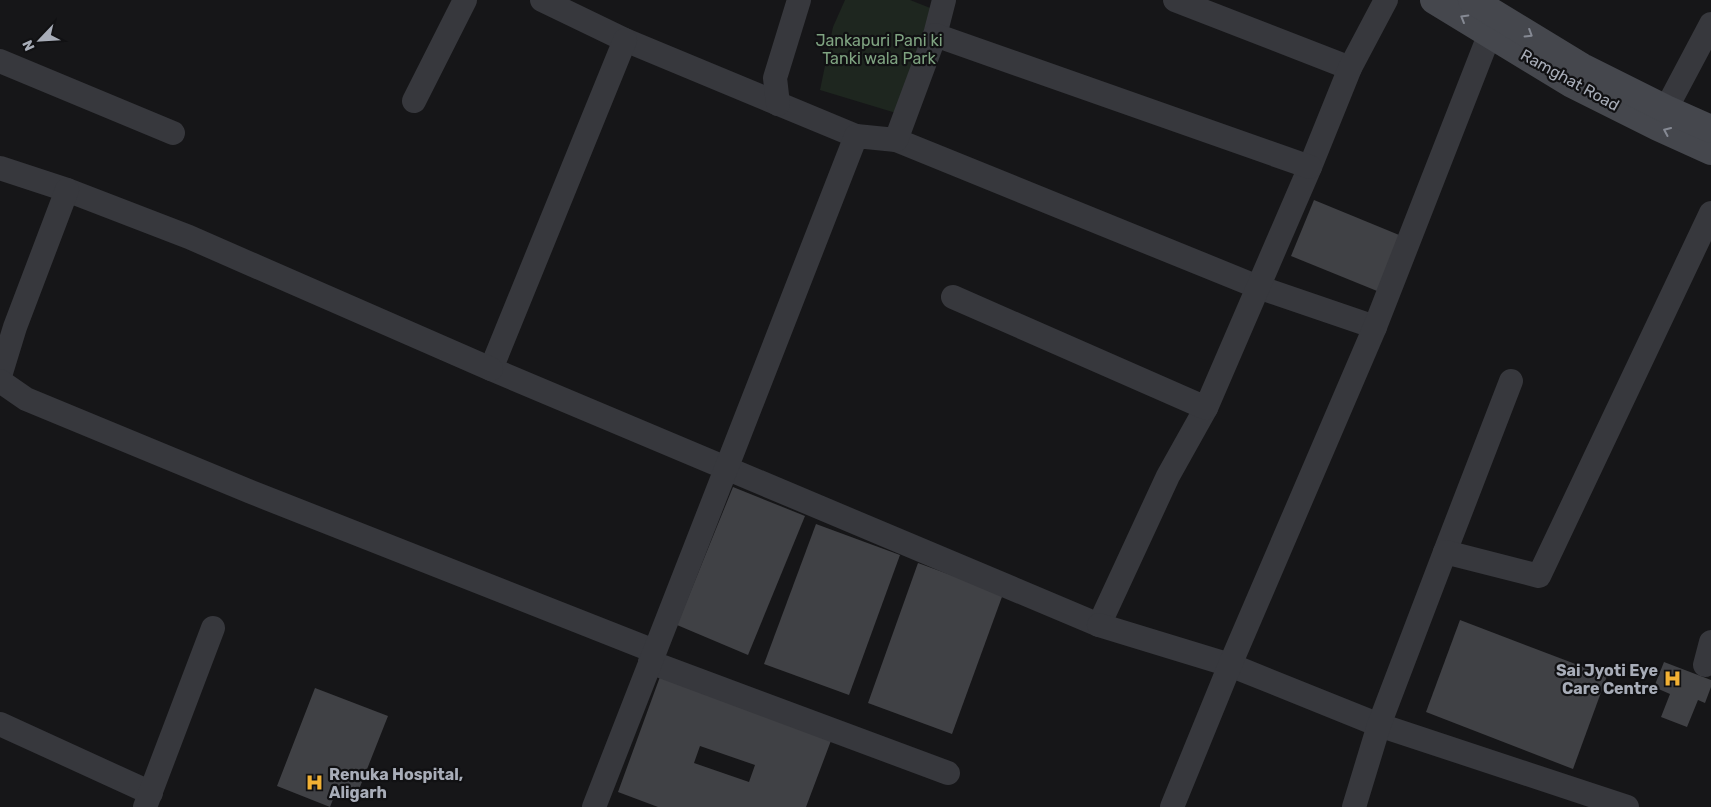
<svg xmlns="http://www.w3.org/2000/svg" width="1711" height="807" viewBox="0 0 1711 807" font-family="Rubik,sans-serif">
  <rect width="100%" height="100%" fill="#161618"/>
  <path fill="#1e261f" d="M845 0H910L943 13 896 113 820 90 833 27Z"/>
  <g fill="#404145" fill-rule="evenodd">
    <path d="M1314 200 1404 237 1382 293 1291 256Z"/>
    <path d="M733 487 805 516 748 655 677 625Z"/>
    <path d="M816 524 900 555 849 695 764 664Z"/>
    <path d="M918 563 1003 594 952 734 868 703Z"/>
    <path d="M1460 620 1607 676 1573 769 1426 712Z"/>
    <path d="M1664 662 1711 680V687L1705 703 1698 700 1687 727 1661 717 1670 694 1654 687Z"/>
    <path d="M661 674 832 738 806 807H658L618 792ZM700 746 755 765 749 782 694 763Z"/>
    <path d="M315 688 388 716 356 797 337 789 330 807 277 786Z"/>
  </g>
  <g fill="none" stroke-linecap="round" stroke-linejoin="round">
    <g stroke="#37383d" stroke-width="24">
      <path d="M542 0 625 40 856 136"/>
      <path d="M1175 0 1350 68"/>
      <path d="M935 35 944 0"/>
      <path d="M625 40 491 369 1099 625 1168 476 1206 408"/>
      <path d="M0 61 173 133"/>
      <path d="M414 101 465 0"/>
      <path d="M778 104 775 78 799 0"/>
      <path d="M1666 109 1711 24"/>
      <path d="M896 140 1258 287 1375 327"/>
      <path d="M0 168 67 190 189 237 491 369"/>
      <path d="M953 297 1206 408 1310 167 1350 68 1386 0"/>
      <path d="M0 376 15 327 67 190"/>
      <path d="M0 381 26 399 251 492 654 651"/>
      <path d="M1445 552 1511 381"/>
      <path d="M1099 625 1230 665 1379 725 1627 807"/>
      <path d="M650 662 948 773"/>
      <path d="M1705 665 1711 642"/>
      <path d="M0 724 151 793"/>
      <path d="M145 807 213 628"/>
      <path d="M594 807 856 136 896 140 935 35 1310 167"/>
      <path d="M1172 807 1230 665 1375 327 1490 33"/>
      <path d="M1354 807 1379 725 1445 552 1539 576 1711 213"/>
    </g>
    <g stroke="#45474d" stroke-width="28">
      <path d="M1434 0 1572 84 1658 127 1711 151"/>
      <path d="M1472 0 1582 67 1666 109 1711 129"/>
    </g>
  </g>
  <defs><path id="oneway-chevron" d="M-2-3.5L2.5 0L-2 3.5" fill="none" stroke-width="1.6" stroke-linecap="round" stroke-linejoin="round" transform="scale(1.25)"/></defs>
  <g stroke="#858993">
    <use href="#oneway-chevron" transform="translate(1464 18) rotate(-150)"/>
    <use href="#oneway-chevron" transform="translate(1529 34) rotate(32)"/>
    <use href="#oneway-chevron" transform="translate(1667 131) rotate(-156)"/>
  </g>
  <defs>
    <symbol id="hospital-bare" viewBox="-9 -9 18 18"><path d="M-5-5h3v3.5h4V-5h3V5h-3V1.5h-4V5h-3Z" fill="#f2b134" stroke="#111113" stroke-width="2.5" paint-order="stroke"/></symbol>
  </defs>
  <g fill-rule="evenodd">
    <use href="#hospital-bare" x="1660" y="666" width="25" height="25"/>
    <use href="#hospital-bare" x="302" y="770" width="25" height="25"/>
  </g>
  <g text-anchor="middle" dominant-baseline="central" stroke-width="4.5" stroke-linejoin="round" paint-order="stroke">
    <g font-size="16" fill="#7fa381" stroke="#111113">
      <text x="879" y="40">Jankapuri Pani ki<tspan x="879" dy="18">Tanki wala Park</tspan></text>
    </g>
    <g font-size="16" fill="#a8adb8" stroke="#111113">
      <text transform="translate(1570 80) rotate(29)">Ramghat Road</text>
    </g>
    <g font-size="16" font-weight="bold" fill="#a8adb8" stroke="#111113" text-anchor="end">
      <text x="1658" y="670">Sai Jyoti Eye<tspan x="1658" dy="18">Care Centre</tspan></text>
      <text x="329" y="774" text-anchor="start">Renuka Hospital,<tspan x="329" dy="18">Aligarh</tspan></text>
    </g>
  </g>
  <g transform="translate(40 40) rotate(245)" stroke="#111113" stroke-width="4" paint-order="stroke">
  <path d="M0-4L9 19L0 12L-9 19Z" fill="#a8adb8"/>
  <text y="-8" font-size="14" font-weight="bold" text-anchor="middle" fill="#a8adb8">N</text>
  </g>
</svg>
